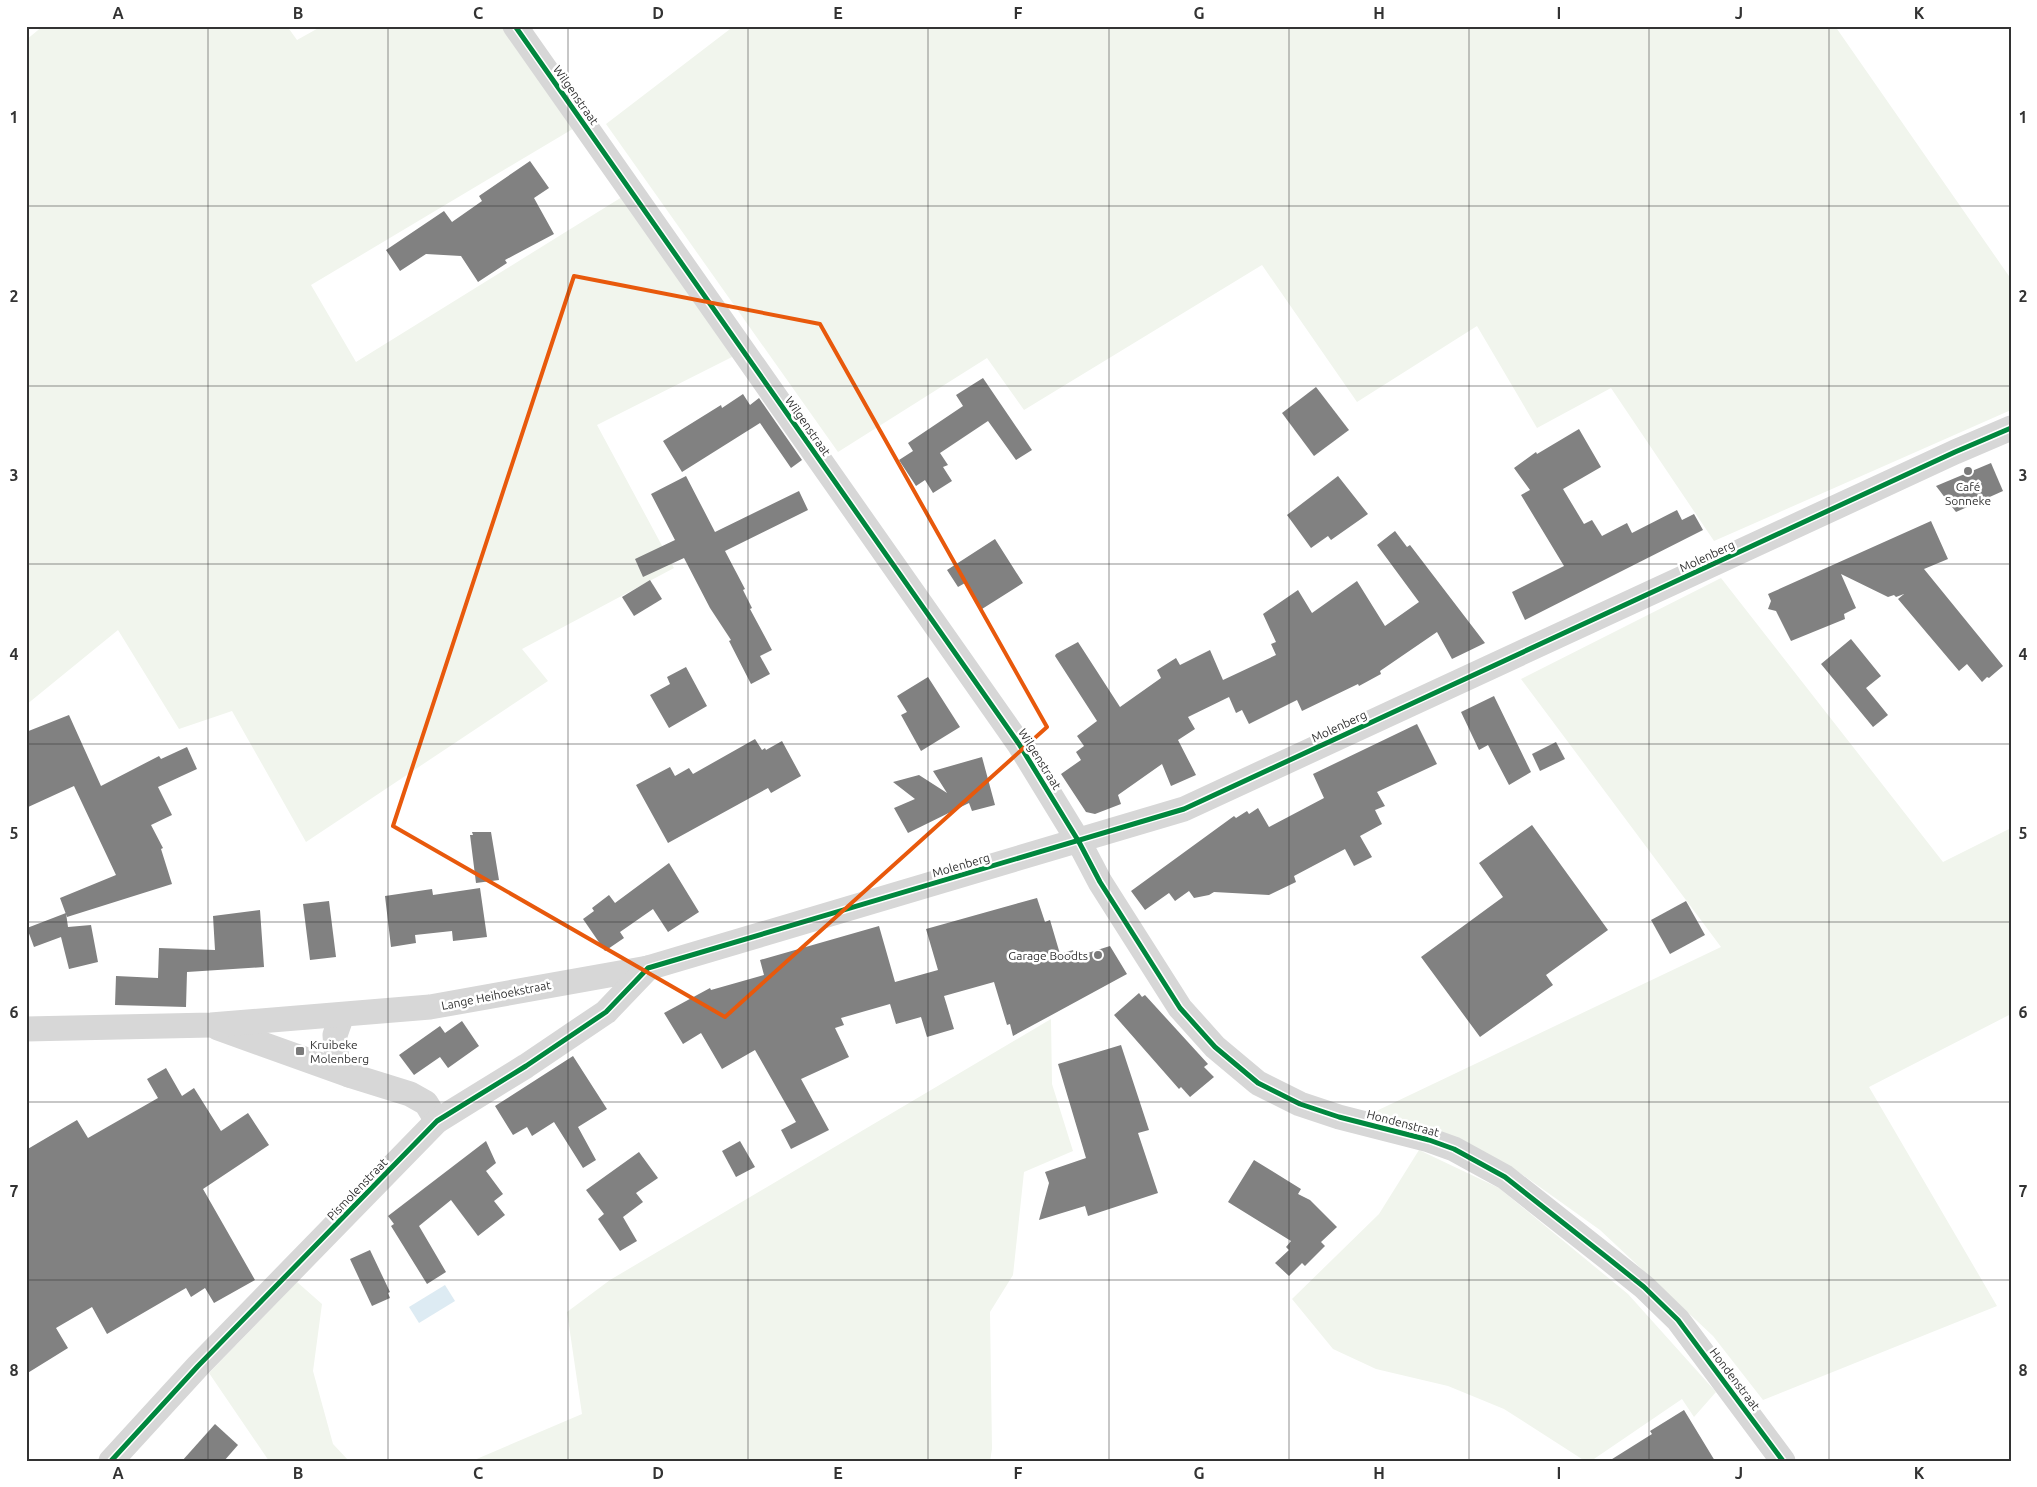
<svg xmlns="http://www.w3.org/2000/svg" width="2037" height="1487" viewBox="0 0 2037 1487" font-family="Ubuntu,sans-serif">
  <rect width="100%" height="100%" fill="#fff"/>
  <g fill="#f1f5ed">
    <path d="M43 26H287L297 40 322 26H503L576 127 311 285 356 362 622 197 736 355 597 425 674 568 522 649 548 681 306 842 232 711 179 729 118 630 26 705V40Z"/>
    <path d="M734 26H1835L2011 279V410L1714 541 1611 388 1537 428 1477 326 1357 402 1262 265 1024 410 987 358 838 452 606 124Z"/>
    <path d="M1721 578 1943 862 2011 828V1014L1869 1087 1997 1306 1763 1400 1713 1336 1600 1230 1520 1173 1444 1134 1370 1114 1721 947 1521 679Z"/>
    <path d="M1051 1019 1052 1084 1073 1151 1024 1172 1013 1275 990 1312 992 1449 990 1461H472L582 1414 567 1312 610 1280Z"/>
    <path d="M1419 1150 1499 1188 1628 1294 1716 1392 1694 1417 1682 1399 1591 1461H1585L1504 1409 1448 1386 1376 1369 1333 1349 1292 1299 1379 1214Z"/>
    <path d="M297 1282 322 1304 313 1371 333 1444 349 1461H269L209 1373Z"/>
  </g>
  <path fill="#ddebf3" d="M445 1285 455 1301 419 1323 409 1307Z"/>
  <g fill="#818181">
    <path d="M530 161 549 188 534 198 554 234 505 260 507 263 478 282 461 256 426 254 400 271 386 250 444 211 452 222 482 201 479 196Z"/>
    <path d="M983 378 1032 450 1016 460 988 421 940 453 948 465 943 467 952 481 933 493 925 480 916 486 899 460 913 451 908 443 963 406 956 395Z"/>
    <path d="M1316 387 1349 430 1314 456 1282 413Z"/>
    <path d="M743 394 750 405 759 398 802 460 791 468 760 423 682 472 663 441 721 405 722 408Z"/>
    <path d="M1579 429 1601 467 1563 489 1584 524 1592 520 1602 536 1627 523 1632 533 1677 510 1682 520 1694 514 1703 530 1525 620 1512 592 1564 566 1521 495 1530 490 1514 468 1536 452 1537 454Z"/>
    <path d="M1991 463 2003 491 1956 512 1936 486Z"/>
    <path d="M686 476 715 532 799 491 808 510 725 551 745 589 743 590 752 608 750 609 772 650 760 656 770 674 751 684 729 641 731 640 710 608 684 558 643 577 635 559 675 540 651 494Z"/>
    <path d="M1338 476 1368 514 1331 540 1328 536 1311 548 1287 515Z"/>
    <path d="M1931 521 1948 559 1924 569 2003 666 1989 678 1987 677 1982 682 1967 664 1959 671 1898 599 1904 594 1896 597 1894 595 1888 597 1841 574 1856 608 1844 614 1845 619 1791 641 1776 611 1768 609 1771 601 1768 594Z"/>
    <path d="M1395 531 1407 547 1410 545 1485 643 1452 659 1437 632 1380 671 1381 674 1359 686 1358 684 1302 711 1297 700 1249 724 1242 710 1236 713 1229 697 1188 717 1195 729 1178 740 1196 775 1171 786 1162 764 1118 795 1121 804 1095 814 1086 812 1061 774 1081 760 1076 752 1084 746 1077 736 1097 721 1055 656 1056 654 1078 642 1120 707 1161 678 1157 670 1176 658 1180 665 1210 650 1223 680 1276 655 1271 644 1276 642 1263 614 1298 590 1312 613 1357 581 1385 626 1419 602 1377 545Z"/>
    <path d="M995 539 1023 583 982 609 965 583 958 587 947 570Z"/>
    <path d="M650 580 662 599 634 616 622 597Z"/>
    <path d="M1851 639 1881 676 1866 688 1888 715 1873 727 1821 664Z"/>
    <path d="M686 667 707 706 669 728 650 695 670 684 667 677Z"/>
    <path d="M928 677 960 727 921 751 901 715 907 712 897 696Z"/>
    <path d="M1494 696 1531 772 1509 785 1488 745 1479 750 1461 712Z"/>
    <path d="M69 715 101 786 159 756 161 759 187 747 197 769 158 787 172 815 151 825 163 848 161 849 172 884 67 917 60 898 116 875 74 786 26 808V732Z"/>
    <path d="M1417 724 1437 764 1377 792 1385 806 1375 810 1382 824 1360 836 1372 857 1354 866 1345 849 1294 876 1296 882 1269 895 1214 892 1209 895 1194 898 1189 891 1175 901 1169 893 1145 910 1131 891 1234 816 1236 818 1247 811 1249 814 1258 808 1269 827 1324 798 1313 774Z"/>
    <path d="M755 739 762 750 765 748 766 750 782 741 801 776 771 793 768 788 668 843 636 785 670 767 675 776 689 768 693 774Z"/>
    <path d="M1556 742 1565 759 1540 771 1532 754Z"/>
    <path d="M982 757 995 805 972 811 969 803 908 833 894 808 915 799 893 782 919 775 947 793 933 771Z"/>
    <path d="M1532 825 1608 930 1546 975 1553 985 1480 1037 1421 957 1503 897 1479 863Z"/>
    <path d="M472 832H491L499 880 476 883 470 835H473Z"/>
    <path d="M669 863 699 912 668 932 653 909 620 932 624 938 605 951 583 919 594 911 592 908 609 895 615 903Z"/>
    <path d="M480 888 487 937 453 941 452 931 415 935 416 943 391 947 385 896 432 889 433 895Z"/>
    <path d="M1037 898 1045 922 1050 920 1060 954 1073 950 1075 957 1110 946 1127 974 1013 1036 1010 1024 1007 1025 994 982 944 996 954 1029 927 1037 921 1017 896 1024 890 1004 841 1018 844 1025 835 1028 849 1057 801 1079 829 1130 791 1149 781 1130 796 1122 755 1050 722 1069 701 1033 683 1044 664 1013 710 988 711 990 764 975 760 960 879 926 895 982 938 970 926 929Z"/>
    <path d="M329 901 336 957 310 960 303 904Z"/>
    <path d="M1686 901 1705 935 1670 954 1651 920Z"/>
    <path d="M260 910 264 967 187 972 186 1007 115 1005 116 976 158 978 159 948 215 950 213 916Z"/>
    <path d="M66 913 68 927 91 925 98 962 69 969 61 937 34 947 27 928Z"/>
    <path d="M1139 993 1142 997 1145 995 1208 1064 1204 1067 1214 1077 1190 1097 1181 1087 1179 1089 1114 1015Z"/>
    <path d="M462 1021 479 1046 448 1068 440 1057 414 1075 399 1055 440 1026 445 1033Z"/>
    <path d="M1121 1045 1149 1130 1138 1133 1158 1193 1088 1216 1085 1206 1039 1220 1049 1183 1045 1172 1086 1158 1058 1064Z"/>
    <path d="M573 1056 607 1109 578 1127 596 1160 583 1168 554 1122 532 1136 527 1127 513 1135 495 1106Z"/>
    <path d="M166 1068 182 1096 194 1088 221 1131 248 1113 269 1145 203 1189 255 1280 214 1303 205 1288 191 1297 186 1288 107 1334 92 1307 56 1328 68 1348 26 1374V1150L77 1120 88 1138 158 1098 147 1079Z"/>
    <path d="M486 1141 496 1163 486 1171 503 1194 494 1201 505 1215 478 1236 451 1200 419 1226 446 1272 427 1284 391 1226 394 1224 388 1216Z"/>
    <path d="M740 1141 755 1167 736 1177 722 1151Z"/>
    <path d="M639 1152 658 1178 636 1193 643 1202 623 1217 637 1241 620 1251 598 1219 604 1214 586 1190Z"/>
    <path d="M1254 1160 1301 1189 1298 1194 1310 1200 1337 1227 1321 1242 1325 1246 1305 1266 1302 1263 1289 1276 1275 1263 1289 1250 1286 1247 1291 1241 1228 1202Z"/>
    <path d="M370 1250 390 1292 388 1293 390 1298 372 1306 350 1259Z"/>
    <path d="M1684 1410 1715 1461H1609L1652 1434 1650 1431Z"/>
    <path d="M215 1424 238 1445 224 1461H182Z"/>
  </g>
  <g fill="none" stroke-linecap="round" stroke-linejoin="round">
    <g stroke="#d7d7d7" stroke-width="25">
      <path d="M515 26 1019 744 1079 842 1100 882 1180 1008 1215 1047 1258 1083 1300 1104 1339 1117 1429 1140 1454 1149 1505 1177 1609 1259 1644 1287 1678 1320 1783 1461"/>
      <path d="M342 1015 335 1035 337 1060 349 1075"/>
      <path d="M218 1028 349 1075 410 1094 426 1103 437 1121"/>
      <path d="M26 1029 211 1025 430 1007 648 968 1184 809 1955 452 2011 428"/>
      <path d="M111 1461 198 1366 437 1121 526 1066 606 1012 648 968"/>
    </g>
    <defs>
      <g id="cycleway">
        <path d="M515 26 1019 744 1079 842 1100 882 1180 1008 1215 1047 1258 1083 1300 1104 1339 1117 1429 1140 1454 1149 1505 1177 1609 1259 1644 1287 1678 1320 1783 1461"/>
        <path d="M111 1461 198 1366 437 1121 526 1066 606 1012 648 968 1184 809 1955 452 2011 428"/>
      </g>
    </defs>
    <use href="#cycleway" stroke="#fff" stroke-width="8"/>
    <use href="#cycleway" stroke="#00873e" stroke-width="5"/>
  </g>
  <path fill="none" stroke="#e8590c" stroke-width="4" stroke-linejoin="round" d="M574 276 820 324 1047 727 725 1017 393 826Z"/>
  <path fill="none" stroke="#333" stroke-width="1" stroke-opacity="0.55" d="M208 26V1461M388 26V1461M568 26V1461M748 26V1461M928 26V1461M1109 26V1461M1289 26V1461M1469 26V1461M1649 26V1461M1829 26V1461M26 206H2011M26 386H2011M26 564H2011M26 744H2011M26 922H2011M26 1102H2011M26 1280H2011"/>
  <g fill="#7a7a7a" stroke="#fff" stroke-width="2">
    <circle cx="1968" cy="471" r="5"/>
    <circle cx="1098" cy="955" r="5"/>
    <rect x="295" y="1046" width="10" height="10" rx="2.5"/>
  </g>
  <g text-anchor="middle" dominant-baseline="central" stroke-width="5" stroke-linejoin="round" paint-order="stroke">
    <g font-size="12" fill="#333" stroke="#fff">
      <text transform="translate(576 95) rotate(55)">Wilgenstraat</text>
      <text transform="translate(808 426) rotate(55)">Wilgenstraat</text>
      <text transform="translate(1707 556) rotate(-25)">Molenberg</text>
      <text transform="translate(1339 726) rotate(-25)">Molenberg</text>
      <text transform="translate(1040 759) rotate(58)">Wilgenstraat</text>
      <text transform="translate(961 865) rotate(-16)">Molenberg</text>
      <text transform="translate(496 995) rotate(-11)">Lange Heihoekstraat</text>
      <text transform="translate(1403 1123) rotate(15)">Hondenstraat</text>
      <text transform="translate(357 1189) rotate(-46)">Pismolenstraat</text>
      <text transform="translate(1735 1379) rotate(53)">Hondenstraat</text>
    </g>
    <g font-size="12" fill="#333" stroke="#fff">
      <text x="1968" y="486">Café<tspan x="1968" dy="14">Sonneke</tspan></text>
      <text x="1088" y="955" text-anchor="end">Garage Boodts</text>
      <text x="310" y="1044" text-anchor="start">Kruibeke<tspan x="310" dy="14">Molenberg</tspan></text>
    </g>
  </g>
  <rect width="2037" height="1487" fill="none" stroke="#ffffff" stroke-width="55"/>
  <rect x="28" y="28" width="1982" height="1432" fill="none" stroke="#333" stroke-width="2"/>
  <g font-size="16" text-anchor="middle" font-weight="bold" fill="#333">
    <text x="118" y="19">A</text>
    <text x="298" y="19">B</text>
    <text x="478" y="19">C</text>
    <text x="658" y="19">D</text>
    <text x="838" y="19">E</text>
    <text x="1018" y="19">F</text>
    <text x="1199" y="19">G</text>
    <text x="1379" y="19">H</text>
    <text x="1559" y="19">I</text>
    <text x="1739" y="19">J</text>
    <text x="1919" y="19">K</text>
    <text x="14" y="123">1</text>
    <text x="2023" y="123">1</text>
    <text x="14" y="302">2</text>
    <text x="2023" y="302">2</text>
    <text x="14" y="481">3</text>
    <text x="2023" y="481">3</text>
    <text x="14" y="660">4</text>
    <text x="2023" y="660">4</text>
    <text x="14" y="839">5</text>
    <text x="2023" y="839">5</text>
    <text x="14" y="1018">6</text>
    <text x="2023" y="1018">6</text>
    <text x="14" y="1197">7</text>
    <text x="2023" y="1197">7</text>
    <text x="14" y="1376">8</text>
    <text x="2023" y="1376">8</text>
    <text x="118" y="1479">A</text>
    <text x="298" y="1479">B</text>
    <text x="478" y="1479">C</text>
    <text x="658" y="1479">D</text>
    <text x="838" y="1479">E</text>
    <text x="1018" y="1479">F</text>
    <text x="1199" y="1479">G</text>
    <text x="1379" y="1479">H</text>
    <text x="1559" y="1479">I</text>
    <text x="1739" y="1479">J</text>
    <text x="1919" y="1479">K</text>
  </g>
</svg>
